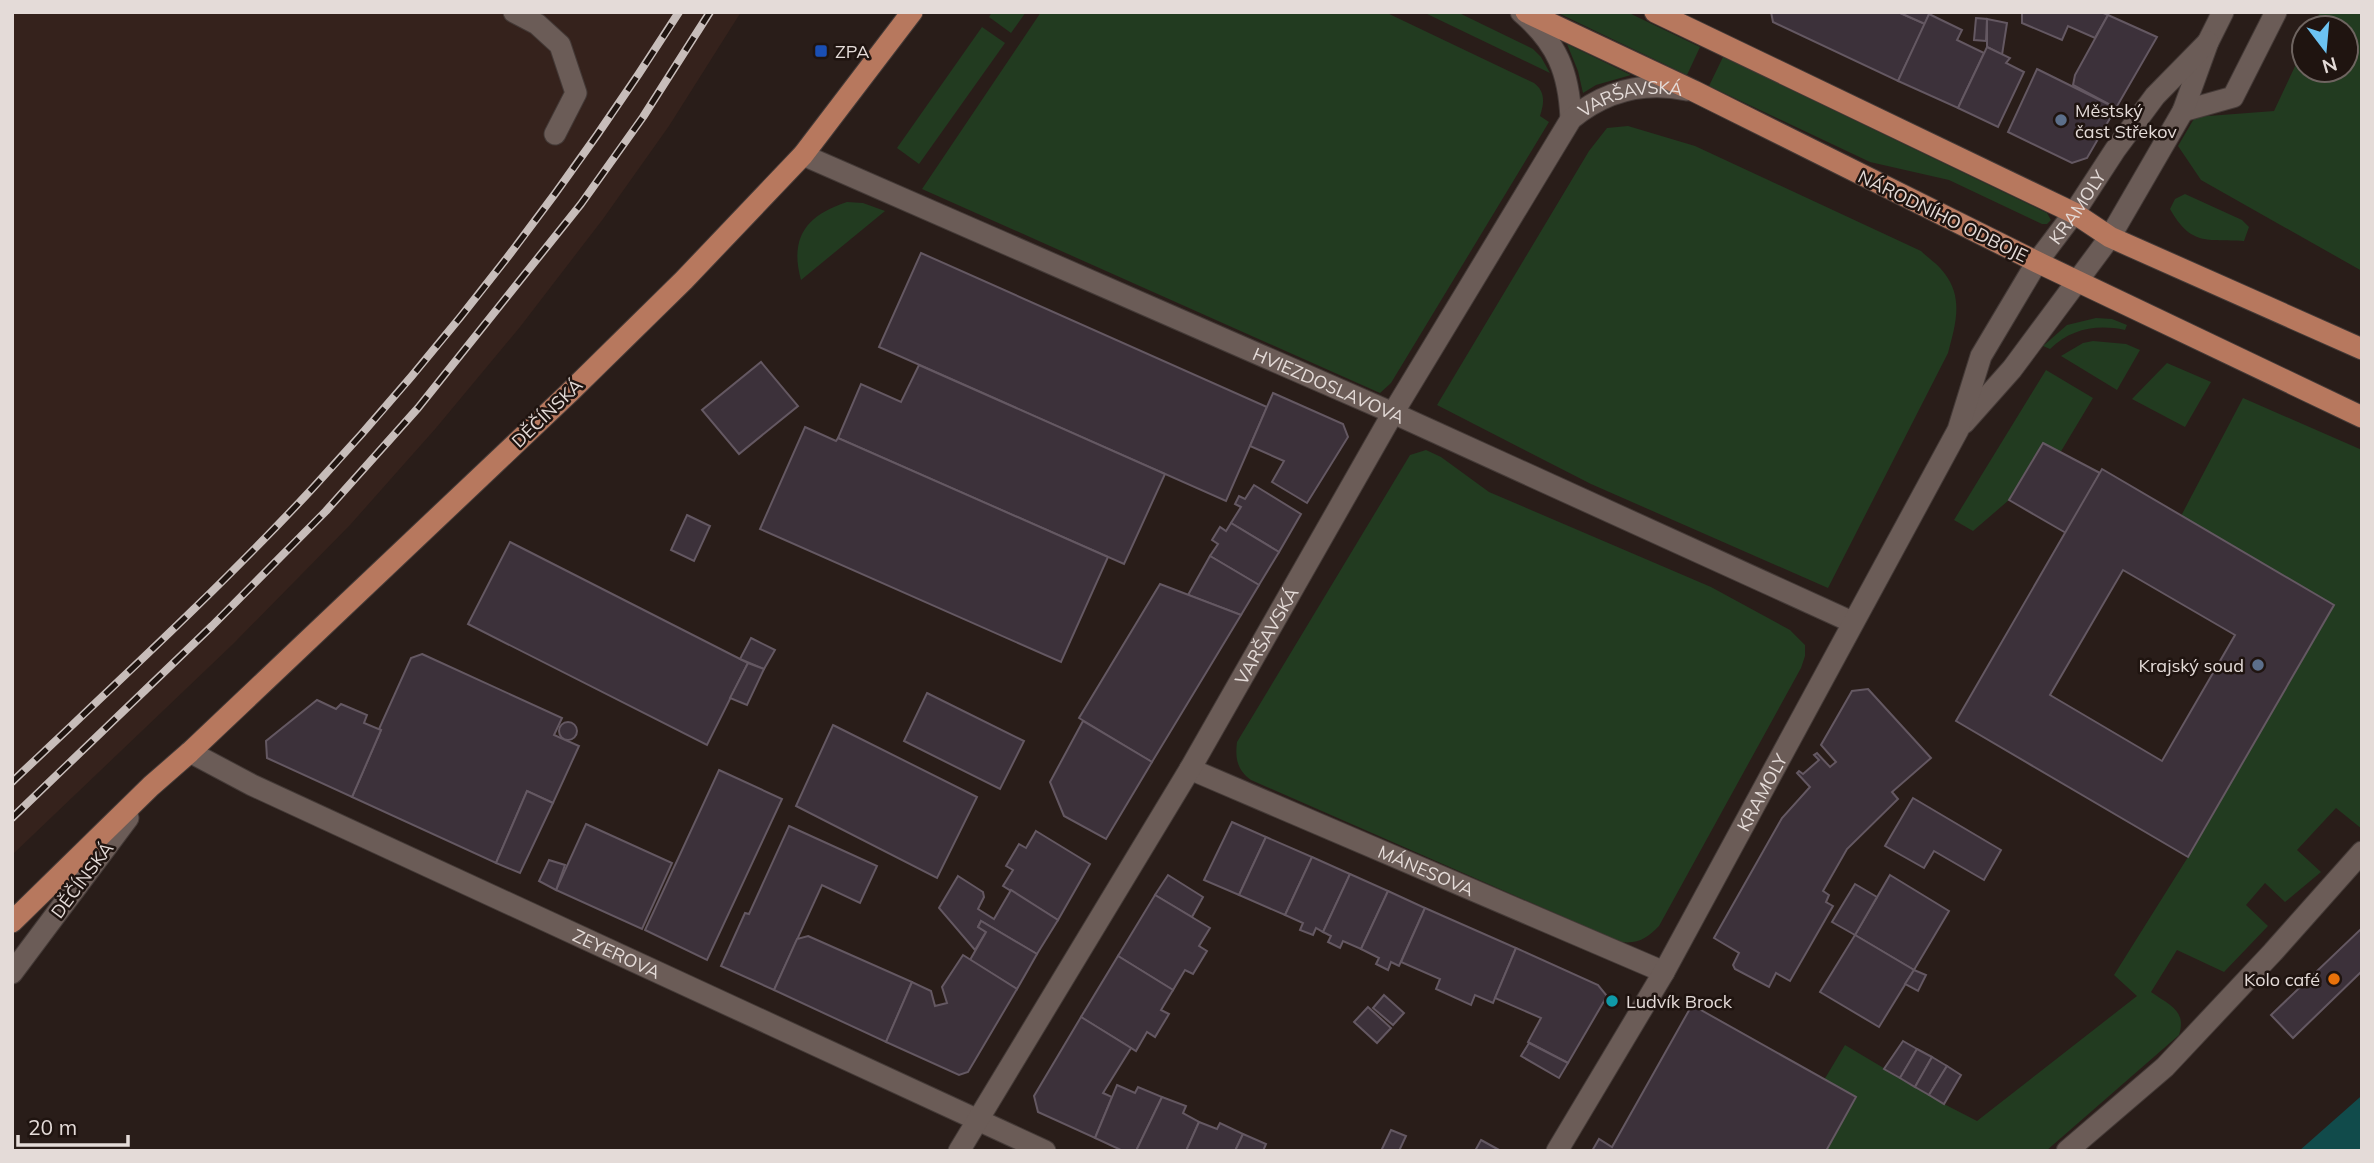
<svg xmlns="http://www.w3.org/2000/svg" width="2374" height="1163" viewBox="0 0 2374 1163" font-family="Mulish,sans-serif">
  <rect width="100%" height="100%" fill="#291d19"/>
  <path fill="#35221c" d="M12 12H741L669 126 603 219 520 327 436 428 350 525 233 644 12 855Z"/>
  <g fill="#223b20">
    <path d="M992 12H1026L1011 33 989 17Z"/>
    <path d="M1041 12H1385L1534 83C1546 92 1544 104 1540 116L1549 122 1391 383 1380 393 922 189Z"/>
    <path d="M1423 12H1457L1533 49 1541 57 1550 73Z"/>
    <path d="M1556 12H1627L1700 47 1687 75Z"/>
    <path d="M2320 12H2362V271L2201 180 2178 146 2195 117 2274 111 2304 47V70H2346V28H2313Z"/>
    <path d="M982 27 1005 43 919 164 897 148Z"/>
    <path d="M1567 44 1631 75 1596 85 1583 93 1578 71Z"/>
    <path d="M1723 57 2047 213 2051 220 2047 224H2042L1949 180 1870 162 1709 86Z"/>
    <path d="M1628 126 1695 146 1921 251C1928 258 1939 265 1945 274 1964 299 1955 326 1948 353L1828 588 1591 484 1437 405 1589 151 1607 128Z"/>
    <path d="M2185 194 2242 220 2249 227 2244 241C2206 239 2191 246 2170 209L2175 199Z"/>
    <path d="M847 202 863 203 885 211 801 280C789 237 807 215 847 202Z"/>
    <path d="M2096 318 2112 319 2127 325 2125 330C2096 324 2071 329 2050 349L2043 346 2067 325Z"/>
    <path d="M2093 341 2126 344 2140 350 2117 390 2061 356 2083 343Z"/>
    <path d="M2167 363 2211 382 2185 427 2132 399Z"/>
    <path d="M2046 370 2093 398 2060 453 2042 443 2009 500 1973 531 1954 520Z"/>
    <path d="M2243 398 2362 450V829L2336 808 2297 850 2321 872 2285 902 2265 883 2246 905 2268 926 2224 972 2177 950 2151 992C2169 1005 2187 1010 2179 1035L2046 1151H1826L1856 1097 1824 1080 1845 1045 1944 1104 1977 1121 2137 996 2114 975 2188 857 2334 605 2181 516Z"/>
    <path d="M1426 450 1441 457 1489 492 1711 587 1790 630 1805 645V656L1801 668 1659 926C1647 938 1639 944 1621 942L1251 780C1237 770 1235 758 1237 742L1410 455Z"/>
  </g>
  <path fill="#114b4b" d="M2362 1095V1151H2299L2359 1098Z"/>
  <g fill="#3c313a" stroke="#645862" stroke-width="2" fill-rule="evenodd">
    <path d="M1771 12H1898L1925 24 1898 81 1773 22Z"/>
    <path d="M1898 12H1930L1925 24Z"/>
    <path d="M2022 12H2101L2108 15 2095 38 2068 26 2062 40 2022 23Z"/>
    <path d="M1929 14 1962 30 1957 40 1984 53 1958 108 1898 81Z"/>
    <path d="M2108 15 2157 37 2116 108 2073 85 2075 75Z"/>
    <path d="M1976 18 1987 19 1986 41 1974 40Z"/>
    <path d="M1987 19 2007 23 2002 55 1987 47Z"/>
    <path d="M1987 47 2010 58 2006 63 2024 72 1998 127 1958 108Z"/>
    <path d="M2037 69 2116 108 2087 158 2072 163 2008 132Z"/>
    <path d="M921 253 1267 407 1226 501 879 347Z"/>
    <path d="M761 362 798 406 739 454 702 410Z"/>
    <path d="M919 365 1165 474 1124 564 838 438 861 384 901 402Z"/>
    <path d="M1273 393 1343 424 1348 437 1307 503 1272 482 1284 461 1250 446Z"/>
    <path d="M805 427 836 441 838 438 1108 557 1061 662 760 529Z"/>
    <path d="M2043 443 2100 473 2066 533 2009 500Z"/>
    <path d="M2102 469 2334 605 2188 857 1956 721ZM2123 570 2235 635 2162 761 2050 695Z"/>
    <path d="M1254 485 1301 514 1279 552 1231 523 1241 507 1235 504 1239 496 1245 499Z"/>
    <path d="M687 515 710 526 694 561 671 550Z"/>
    <path d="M1231 523 1279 552 1259 585 1210 556 1218 544 1212 540 1220 527 1226 531Z"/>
    <path d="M510 542 748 663 707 745 468 624Z"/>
    <path d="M1210 556 1259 585 1241 615 1188 595Z"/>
    <path d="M1160 584 1241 615 1152 762 1079 718Z"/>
    <path d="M751 638 775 650 764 669 740 659Z"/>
    <path d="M422 654 562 718 554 735 579 746 553 803 527 791 496 863 352 797 381 730 379 729 411 658Z"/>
    <path d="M748 663 764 669 747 705 730 698Z"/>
    <path d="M1868 689 1931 758 1892 792 1898 799 1847 849 1823 891 1829 895 1826 902 1833 906 1790 981 1776 973 1769 987 1735 969 1733 965 1739 953 1714 938 1782 818 1810 787 1797 773 1799 771 1803 774 1819 760 1814 755 1817 753 1830 767 1836 762 1821 745 1852 691Z"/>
    <path d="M927 693 1024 741 1000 789 904 741Z"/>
    <path d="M317 700 336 709 341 704 367 715 364 723 381 730 352 797 267 758 266 741Z"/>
    <path d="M1083 721 1152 762 1106 839 1064 816 1050 782Z"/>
    <circle cx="568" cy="731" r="9"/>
    <path d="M833 725 977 797 937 878 796 806Z"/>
    <path d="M719 770 782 799 707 960 645 930Z"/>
    <path d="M527 791 553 803 520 873 496 863Z"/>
    <path d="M1913 798 2001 850 1984 880 1934 851 1924 868 1885 846Z"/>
    <path d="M1232 822 1266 837 1239 895 1204 880Z"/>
    <path d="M586 824 672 863 642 929 556 890Z"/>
    <path d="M789 826 877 866 860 903 822 885 774 990 721 966 745 913 749 914Z"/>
    <path d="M1036 831 1090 864 1058 920 1003 886 1013 870 1006 866 1019 844 1026 848Z"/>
    <path d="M1266 837 1312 857 1285 915 1239 895Z"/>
    <path d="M1312 857 1350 874 1323 932 1316 928 1313 935 1300 930 1303 923 1285 915Z"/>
    <path d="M549 860 565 865 556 890 539 881Z"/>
    <path d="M1350 874 1388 891 1361 949 1343 941 1340 948 1328 942 1331 936 1323 932Z"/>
    <path d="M1168 875 1203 897 1192 917 1155 895Z"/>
    <path d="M1890 875 1949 911 1914 970 1855 935Z"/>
    <path d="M958 876 983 892 984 897 978 909 994 919 1011 890 1058 920 1037 954 981 921 978 927 986 932 975 950 939 908Z"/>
    <path d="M1855 884 1877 897 1855 935 1832 922Z"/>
    <path d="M1388 891 1425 908 1399 966 1391 962 1388 970 1376 964 1379 958 1361 949Z"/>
    <path d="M1155 895 1210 928 1199 946 1207 951 1193 974 1185 970 1173 990 1118 956Z"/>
    <path d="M1425 908 1516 948 1493 1003 1475 995 1471 1005 1436 989 1440 979 1401 962Z"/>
    <path d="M981 921 1037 954 1017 989 970 960 986 932 978 927Z"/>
    <path d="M2362 928V971L2293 1038 2271 1015Z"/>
    <path d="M1855 935 1914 970 1879 1027 1820 992Z"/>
    <path d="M808 936 912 982 886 1042 774 990 797 939Z"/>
    <path d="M1516 948 1598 985 1607 996 1568 1063 1528 1042 1541 1018 1495 998Z"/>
    <path d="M963 955 1017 989 968 1072 959 1075 886 1042 912 982 931 991 935 1006 947 1003 942 987Z"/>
    <path d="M1118 956 1173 990 1161 1010 1169 1014 1155 1037 1147 1032 1136 1051 1081 1017Z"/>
    <path d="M1914 970 1926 975 1918 991 1905 984Z"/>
    <path d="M1384 995 1404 1013 1393 1025 1373 1008Z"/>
    <path d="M1692 1005 1856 1097 1826 1151H1592L1599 1139 1612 1147Z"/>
    <path d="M1368 1007 1391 1028 1377 1043 1354 1022Z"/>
    <path d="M1081 1017 1131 1048 1103 1093 1112 1097 1095 1138 1038 1112 1034 1096Z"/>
    <path d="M1903 1041 1917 1049 1900 1078 1884 1069Z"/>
    <path d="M1529 1043 1568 1063 1559 1078 1521 1056Z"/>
    <path d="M1917 1049 1932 1057 1915 1087 1900 1078Z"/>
    <path d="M1932 1057 1947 1066 1929 1095 1915 1087Z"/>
    <path d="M1947 1066 1961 1075 1944 1104 1929 1095Z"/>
    <path d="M1117 1085 1135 1093 1138 1087 1162 1097 1136 1151H1123L1095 1138Z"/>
    <path d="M1162 1097 1186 1106 1183 1113 1199 1122 1186 1151H1136Z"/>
    <path d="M1199 1122 1217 1129 1220 1123 1243 1134 1235 1151H1186Z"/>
    <path d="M1391 1130 1406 1136 1399 1151H1381Z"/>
    <path d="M1243 1134 1266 1144 1263 1151H1235Z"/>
    <path d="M1481 1140 1501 1151H1475Z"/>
  </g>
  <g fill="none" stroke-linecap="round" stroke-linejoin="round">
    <defs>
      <g id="minor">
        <path d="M514 12 537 24 560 45 576 93 555 134"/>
        <path d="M1521 12C1557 43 1569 72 1571 119"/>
        <path d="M2183 111 2233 97 2276 12"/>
        <path id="s1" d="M803 155 1393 413 1852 622"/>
        <path d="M1964 423 2012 369 2110 237 2183 111 2208 42 2223 12"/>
        <path id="s2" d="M190 752 252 785 1045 1151"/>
        <path id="s3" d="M1190 769 1664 972"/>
        <path d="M12 973 128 818"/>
        <path id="s4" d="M959 1151 1190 769 1393 413 1571 119C1605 91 1644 81 1687 90"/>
        <path id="s5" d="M1557 1151 1664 972 1958 430 1981 356 2037 262 2074 213 2115 150 2155 96 2208 42"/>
        <path d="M2067 1151 2165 1067 2273 952 2362 852"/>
      </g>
      <g id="major">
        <path d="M1526 12 1694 91 2037 262 2362 417"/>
        <path d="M1655 12 2074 213 2110 237 2362 349"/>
        <path d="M12 922 151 786 190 752 570 392 684 280 803 155 912 12"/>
      </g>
    </defs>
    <use href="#minor" stroke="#443a37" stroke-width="23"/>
    <use href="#major" stroke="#443a37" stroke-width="23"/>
    <use href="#minor" stroke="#6b5c57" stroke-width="21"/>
    <use href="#major" stroke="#b7785e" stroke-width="21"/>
    <defs>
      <g id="rail">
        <path d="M12 782C113 686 216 592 311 490 448 342 571 182 679 12"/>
        <path d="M12 818 212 626 326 511 418 408 581 204 643 117 710 12"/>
      </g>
    </defs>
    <use href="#rail" stroke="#c7bdba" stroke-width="8"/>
    <use href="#rail" stroke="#1f1410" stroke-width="5" stroke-dasharray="16" stroke-linecap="butt"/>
  </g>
  <rect fill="#1a4fb4" stroke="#1f1410" stroke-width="2.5" x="814" y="44" width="14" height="14" rx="3.5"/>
  <g fill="#5c6f8a" stroke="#1f1410" stroke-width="2.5">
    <circle cx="2061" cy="120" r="7"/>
    <circle cx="2258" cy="665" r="7"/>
  </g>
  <circle fill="#e8710a" stroke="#1f1410" stroke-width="2.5" cx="2334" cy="979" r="7"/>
  <circle fill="#0f9aa8" stroke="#1f1410" stroke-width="2.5" cx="1612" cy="1001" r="7"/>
  <g text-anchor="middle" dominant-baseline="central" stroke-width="5" stroke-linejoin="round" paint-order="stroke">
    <g font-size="18" fill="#e4dbd8" stroke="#1f1410" text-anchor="start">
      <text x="835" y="51">ZPA</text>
      <text x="2075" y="110">Městský<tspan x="2075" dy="21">čast Střekov</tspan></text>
      <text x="2244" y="665" text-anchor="end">Krajský soud</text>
      <text x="2320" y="979" text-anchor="end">Kolo café</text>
      <text x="1626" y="1001">Ludvík Brock</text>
    </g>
    <g font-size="18" fill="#e4dbd8" stroke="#1f1410">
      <text stroke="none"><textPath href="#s4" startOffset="1265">VARŠAVSKÁ</textPath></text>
      <text stroke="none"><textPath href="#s5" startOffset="1080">KRAMOLY</textPath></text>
      <text transform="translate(1943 216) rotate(26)">NÁRODNÍHO ODBOJE</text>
      <text stroke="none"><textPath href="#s1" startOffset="574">HVIEZDOSLAVOVA</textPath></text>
      <text transform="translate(547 413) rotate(-44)">DĚČÍNSKÁ</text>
      <text stroke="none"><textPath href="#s4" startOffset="600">VARŠAVSKÁ</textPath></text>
      <text stroke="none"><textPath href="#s5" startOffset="413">KRAMOLY</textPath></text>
      <text stroke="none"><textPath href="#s3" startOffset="257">MÁNESOVA</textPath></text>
      <text transform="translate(82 880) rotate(-53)">DĚČÍNSKÁ</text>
      <text stroke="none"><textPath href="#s2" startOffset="472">ZEYEROVA</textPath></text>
    </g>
  </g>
  <rect width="2374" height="1163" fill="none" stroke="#e4dbd8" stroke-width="28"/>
  <g transform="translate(2325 49) rotate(164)"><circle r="33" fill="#1f1410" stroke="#6e6460" stroke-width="2"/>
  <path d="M0-5L12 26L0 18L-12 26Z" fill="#6cc3f2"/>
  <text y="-10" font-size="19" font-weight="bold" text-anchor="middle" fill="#e4dbd8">N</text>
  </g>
  <path d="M18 1135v10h110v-10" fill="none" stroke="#e4dbd8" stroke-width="3.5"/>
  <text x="28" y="1135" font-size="21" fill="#e4dbd8" stroke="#1f1410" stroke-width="5" paint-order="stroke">20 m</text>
</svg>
